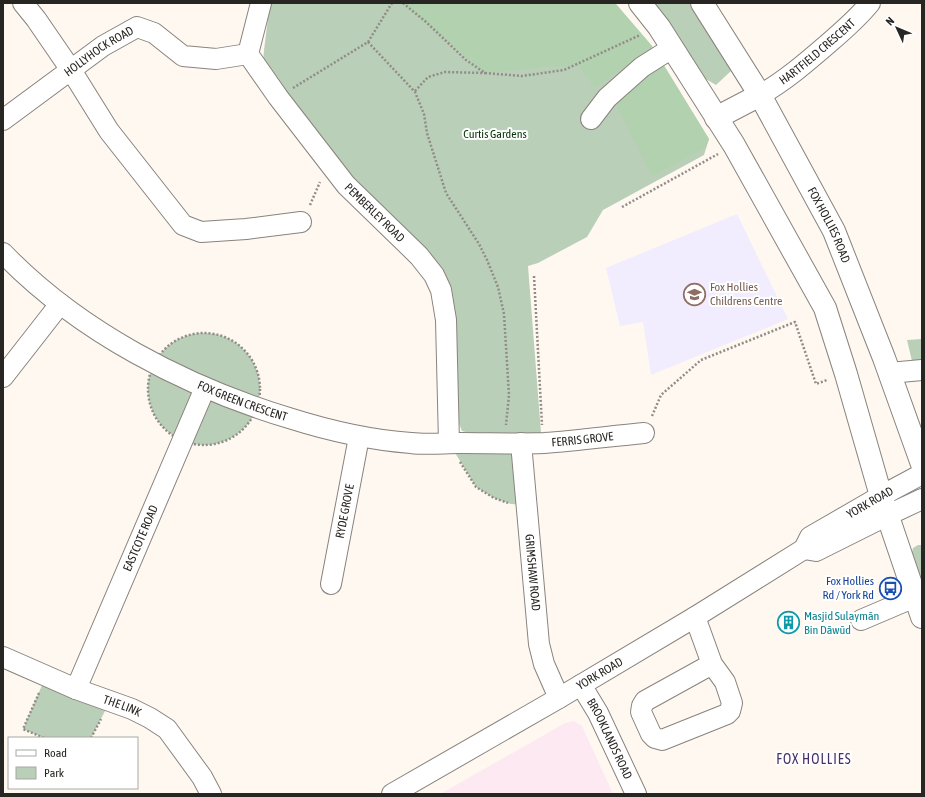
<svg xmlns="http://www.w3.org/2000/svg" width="925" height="797" viewBox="0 0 925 797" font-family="'Asap Condensed',sans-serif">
  <rect width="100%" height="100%" fill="#fff8f1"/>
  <path fill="#fde9f1" d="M574 721 582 726 613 794H443L442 793 565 723Z"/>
  <path fill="#f1ecfe" d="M737 214 788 319 651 375 643 322 620 326 606 268Z"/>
  <g fill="#b9cfb8">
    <path d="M270 3H615L652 46 709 139 704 155 603 210 587 237 538 263 528 266 541 433 473 434 462 431 456 416 451 306 332 158 263 63 264 50Z"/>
    <path d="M654 3H689L696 12 732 70 716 85 704 78 668 20Z"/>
    <circle cx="204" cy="389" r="56"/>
    <path d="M922 339V361H912L907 340Z"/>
    <path d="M449 443H521L527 505 511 504 494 498 476 487Z"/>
    <path d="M918 545H922V586L912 552 913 548Z"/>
    <path d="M43 683 106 709 91 738H44L23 729Z"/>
  </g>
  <g fill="#b1d1af">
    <path d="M403 3H615L652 46 616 73 595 87 577 64 485 73Z"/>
    <path d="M663 64 709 139 706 147 652 176 614 100 643 74Z"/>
  </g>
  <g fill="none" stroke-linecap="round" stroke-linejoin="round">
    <defs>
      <g id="minor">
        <path d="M23 3 36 19 71 70 109 131 183 225 201 232 246 229 301 222"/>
        <path id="s1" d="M261 3 248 54 278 97 346 185 419 256 434 275 441 290 446 320 449 443"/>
        <path id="s2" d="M760 95C785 81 808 61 830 42 844 30 858 18 870 3"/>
        <path d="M591 119 607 98 642 67 672 48"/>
        <path id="s3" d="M3 120 103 46 137 27 154 33 183 56 216 59 248 54"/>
        <path id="s4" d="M3 253C78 331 186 387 289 418 330 431 369 440 411 443 428 445 444 443 460 443 488 443 516 444 544 443 577 441 611 436 644 433"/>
        <path d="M889 373 922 370"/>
        <path d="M3 377 60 304"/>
        <path id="s5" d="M521 443 539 644 544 664 559 698"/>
        <path d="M804 549 816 551 888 515 922 499"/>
        <path id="s6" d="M331 584 359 437"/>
        <path d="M695 617 712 664 725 682 732 703 730 711 727 714 662 740 655 738 651 734 641 712 642 706 645 701 712 664"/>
        <path d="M861 620 915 597"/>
        <path id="s7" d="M3 657 76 689 132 709 150 718 167 729 202 777 211 794"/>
        <path id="s8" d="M581 685 598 713 636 794"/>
        <path id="s9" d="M76 689 205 388"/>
        <path id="s10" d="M392 794 559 698 695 617 804 549 810 537 881 496 922 474"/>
      </g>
      <g id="major">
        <path d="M640 3 659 27 734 145 825 308 846 374 881 496 922 617"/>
        <path id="s11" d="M702 3 760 95 834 231 884 358 922 464"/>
        <path d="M716 118 760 95"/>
      </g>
    </defs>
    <use href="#minor" stroke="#89837d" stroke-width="22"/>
    <use href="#major" stroke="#89837d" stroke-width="24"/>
    <g stroke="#918c87" stroke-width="2.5" stroke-dasharray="2 2" stroke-linecap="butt">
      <path d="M403 3 426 22 466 60 485 73 522 76 564 70 640 35"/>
      <path d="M368 42 415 92 424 114 427 133 446 193 479 244 487 260 498 287 504 314 509 395 506 425"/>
      <path d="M293 88 368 42 392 3"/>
      <path d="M415 91 428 77 445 72 485 73"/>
      <path d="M310 205 320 182"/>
      <path d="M622 207 718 154"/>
      <path d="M534 276 542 425"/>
      <circle cx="204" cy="389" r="56"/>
      <path d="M652 416 661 395 701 360 795 322 816 384 827 380"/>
      <path d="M460 462 476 487 494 498 508 503"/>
      <path d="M39 693 23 729 44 738"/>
      <path d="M91 738 101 719"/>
    </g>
    <use href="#minor" stroke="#fff" stroke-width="20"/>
    <use href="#major" stroke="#fff" stroke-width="22"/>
  </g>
  <defs>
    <symbol id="school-ring" viewBox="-11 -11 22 22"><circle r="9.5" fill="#fff" stroke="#8d6e63" stroke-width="1.5"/><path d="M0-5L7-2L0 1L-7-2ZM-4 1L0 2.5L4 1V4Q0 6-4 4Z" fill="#8d6e63"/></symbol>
    <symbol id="bus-ring" viewBox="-11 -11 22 22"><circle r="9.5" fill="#fff" stroke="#1a4fb4" stroke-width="1.5"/><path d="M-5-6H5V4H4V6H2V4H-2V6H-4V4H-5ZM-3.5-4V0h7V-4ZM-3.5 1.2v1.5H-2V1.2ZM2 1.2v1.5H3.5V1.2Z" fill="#1a4fb4"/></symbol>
    <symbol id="building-ring" viewBox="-11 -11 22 22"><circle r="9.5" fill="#fff" stroke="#0f9aa8" stroke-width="1.5"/><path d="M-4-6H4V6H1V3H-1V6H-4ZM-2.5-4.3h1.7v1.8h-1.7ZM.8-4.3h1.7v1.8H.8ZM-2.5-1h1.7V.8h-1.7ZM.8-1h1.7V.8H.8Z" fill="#0f9aa8"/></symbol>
  </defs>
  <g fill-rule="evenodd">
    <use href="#school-ring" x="682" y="282" width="25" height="25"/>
    <use href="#bus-ring" x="878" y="576" width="25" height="25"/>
    <use href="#building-ring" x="776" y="610" width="25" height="25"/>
  </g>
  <g text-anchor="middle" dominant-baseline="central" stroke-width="4" stroke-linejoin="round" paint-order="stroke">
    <g font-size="12" fill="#282623" stroke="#fff">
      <text stroke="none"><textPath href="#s2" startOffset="72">HARTFIELD CRESCENT</textPath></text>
      <text stroke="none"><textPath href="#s3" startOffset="118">HOLLYHOCK ROAD</textPath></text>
      <text stroke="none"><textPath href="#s1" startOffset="256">PEMBERLEY ROAD</textPath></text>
      <text stroke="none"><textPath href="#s11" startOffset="256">FOX HOLLIES ROAD</textPath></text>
      <text stroke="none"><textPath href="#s4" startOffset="284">FOX GREEN CRESCENT</textPath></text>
      <text stroke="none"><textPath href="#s4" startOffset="630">FERRIS GROVE</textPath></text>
      <text stroke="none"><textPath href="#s10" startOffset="562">YORK ROAD</textPath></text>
      <text stroke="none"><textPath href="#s6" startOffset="74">RYDE GROVE</textPath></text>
      <text stroke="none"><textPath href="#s9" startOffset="164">EASTCOTE ROAD</textPath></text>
      <text stroke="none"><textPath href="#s5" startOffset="130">GRIMSHAW ROAD</textPath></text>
      <text stroke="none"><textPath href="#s10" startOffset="240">YORK ROAD</textPath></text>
      <text stroke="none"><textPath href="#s7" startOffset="129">THE LINK</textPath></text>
      <text stroke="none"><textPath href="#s8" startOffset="61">BROOKLANDS ROAD</textPath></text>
    </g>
    <g font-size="12" fill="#033407" stroke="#fff">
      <text x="495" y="134">Curtis Gardens</text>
    </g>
    <g font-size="12" fill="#785e54" stroke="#fff" text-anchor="start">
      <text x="710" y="287">Fox Hollies<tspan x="710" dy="14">Childrens Centre</tspan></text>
    </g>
    <g font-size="12" fill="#164399" stroke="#fff" text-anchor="end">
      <text x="874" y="581">Fox Hollies<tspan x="874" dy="14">Rd / York Rd</tspan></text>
    </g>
    <g font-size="12" fill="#0d838f" stroke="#fff" text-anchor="start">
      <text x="804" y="616">Masjid Sulaymān<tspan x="804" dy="14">Bin Dāwūd</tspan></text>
    </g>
    <g font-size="14" letter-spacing="1" fill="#472f6a" stroke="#fff">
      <text x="814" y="759">FOX HOLLIES</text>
    </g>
  </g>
  <rect width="925" height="797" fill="none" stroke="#282623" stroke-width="8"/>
  <rect x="8" y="737" width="130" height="52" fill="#ffffff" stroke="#a9a8a7"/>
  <rect x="16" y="750" width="20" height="6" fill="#ffffff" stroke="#a9a8a7"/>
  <text x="44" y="757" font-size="12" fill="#282623">Road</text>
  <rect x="16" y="767" width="20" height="12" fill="#b9cfb8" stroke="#a9a8a7"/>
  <text x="44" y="777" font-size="12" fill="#282623">Park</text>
  <g transform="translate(897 28) rotate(314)" stroke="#ffffff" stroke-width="3" paint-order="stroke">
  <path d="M0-3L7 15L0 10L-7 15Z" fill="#282623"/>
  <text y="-6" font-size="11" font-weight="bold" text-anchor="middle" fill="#282623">N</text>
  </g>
</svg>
